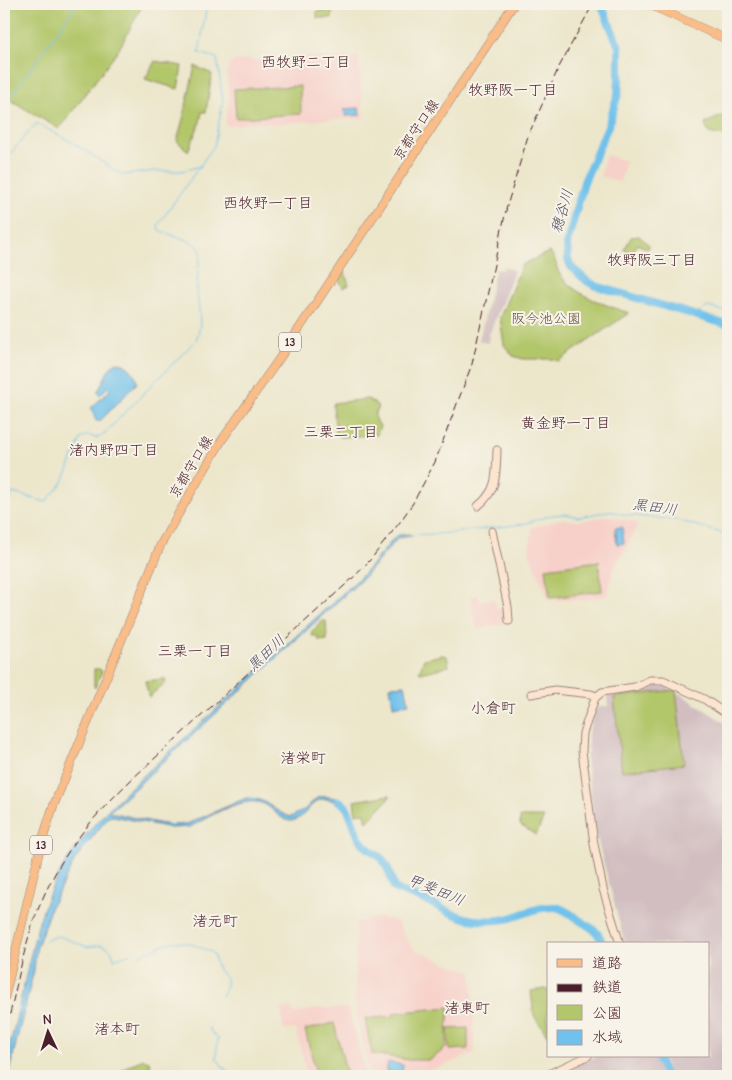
<svg xmlns="http://www.w3.org/2000/svg" width="732" height="1080" viewBox="0 0 732 1080" font-family="'Comic Neue','Klee One',sans-serif">
  <rect width="100%" height="100%" fill="#f7f3e8"/>
  <filter id="ink" filterUnits="userSpaceOnUse"><feTurbulence type="fractalNoise" baseFrequency=".02" numOctaves="2"/><feDisplacementMap in="SourceGraphic" scale="10" xChannelSelector="R" yChannelSelector="G"/><feConvolveMatrix kernelMatrix="1 2 1 2 8 2 1 2 1" color-interpolation-filters="sRGB"/></filter>
  <filter id="wash" filterUnits="userSpaceOnUse"><feTurbulence type="fractalNoise" baseFrequency=".0096" numOctaves="4" result="noise"/><feDisplacementMap in="SourceGraphic" scale="20" xChannelSelector="R" yChannelSelector="G"/><feGaussianBlur stdDeviation="1.12" result="paint"/><feColorMatrix in="noise" values="0 0 0 0 0 0 0 0 0 0 0 0 0 0 0 0 0 1.4 0 .05"/><feComposite in="paint" operator="in"/></filter>
  <g filter="url(#wash)">
    <rect width="100%" height="100%" fill="#ece6cb"/>
    <g fill="#f7d0c9">
      <path d="M301 56 359 57 363 119H334L273 124 256 122 228 126 225 123 230 96 226 75 229 64 235 60 301 61Z"/>
      <path d="M606 155 626 161 620 182 600 176Z"/>
      <path d="M609 516 636 522 637 525 632 537 613 569 608 593 603 597 581 600H549L529 552 532 528 562 519 577 521Z"/>
      <path d="M478 595 480 601 494 599 497 609 503 608 506 622 498 625 477 629 470 596Z"/>
      <path d="M379 917 397 921 408 942 416 951 426 953 445 963 472 971 475 1052 443 1066 414 1074 403 1076H373L370 1072 357 1017 355 996 356 923Z"/>
      <path d="M289 1007 294 1013 322 1008H348L367 1076H307L296 1029 283 1030 281 1008Z"/>
    </g>
    <g fill="#d2bec1">
      <path d="M504 266 514 271 489 335 488 343 479 341 496 268 502 270Z"/>
      <path d="M661 684 682 695 728 725V1076H554L597 1056H661L670 1072 663 1056H708V944H625L596 834 594 819 586 757 588 752V734L596 708 608 706 607 697Z"/>
    </g>
    <g fill="#b2c66b" stroke="#7e724b">
      <path d="M4 4H143L118 51 59 129 4 96Z"/>
      <path d="M330 8 332 10V18H317V11H326Z"/>
      <path d="M155 61 182 66 178 89 145 79Z"/>
      <path d="M195 66 212 74 206 112H202L200 122 188 151 177 141 183 119Z"/>
      <path d="M300 86 301 114 236 118 234 89Z"/>
      <path d="M728 113V137L709 133 705 125 706 123Z"/>
      <path d="M639 236 649 245 648 249 637 244 632 254 624 250 631 237Z"/>
      <path d="M549 252C557 256 555 269 561 276 576 296 606 305 629 313L559 361 553 359H523L513 356 504 345 500 317 522 265Z"/>
      <path d="M345 272 349 285 343 288C339 282 339 279 342 273Z"/>
      <path d="M368 399 377 405 378 410 375 412V419L380 426 377 435 340 437 336 433 333 405 334 403Z"/>
      <path d="M599 561 602 591 550 598 546 568Z"/>
      <path d="M323 621H326L327 640 319 641 318 636H312L311 632Z"/>
      <path d="M442 655 447 656 449 666 421 673 419 672 424 659Z"/>
      <path d="M94 669H99L102 671 95 688 94 687Z"/>
      <path d="M165 679 166 682 149 697 145 681Z"/>
      <path d="M676 690 684 764 622 771 614 697Z"/>
      <path d="M390 795V797L367 822 365 813 356 814 354 801Z"/>
      <path d="M520 817H544L536 835 520 825Z"/>
      <path d="M545 989 548 990V1036L534 1016 531 991Z"/>
      <path d="M449 1007 446 1048 430 1060H409L372 1054 365 1019 394 1016V1013Z"/>
      <path d="M334 1023 347 1075 317 1076 305 1030Z"/>
      <path d="M468 1028V1049L449 1050 448 1029Z"/>
      <path d="M144 1059 149 1061 153 1076H113L129 1065Z"/>
    </g>
    <g fill="#70c1eb" stroke="#5d708b">
      <path d="M359 108 360 115 345 116 344 109Z"/>
      <path d="M117 362C127 364 136 372 137 383L100 421H96L91 408 110 390 108 387 100 395 97 392C104 383 106 368 117 362Z"/>
      <path d="M622 527 624 543 617 544 615 528Z"/>
      <path d="M408 534 412 536 398 538 362 579 109 812C129 815 170 830 189 823L246 798C268 797 272 812 291 817L304 810 318 797C329 796 342 797 349 807 339 803 325 795 316 802 310 805 307 812 302 816 299 818 296 820 292 821 281 821 274 810 266 805 246 793 209 817 190 827L171 828 113 816 108 817 75 860 51 906 36 950 34 970 8 1076H4V1069C11 1041 18 1012 24 984 31 955 36 927 47 899 65 856 95 821 129 789L353 584 370 567 395 537 399 535Z"/>
      <path d="M405 685 409 703 393 706 390 686Z"/>
      <path d="M388 1062 403 1065 402 1074 386 1072Z"/>
    </g>
    <g fill="none" stroke-linecap="round" stroke-linejoin="round">
      <g stroke="#70c1eb" stroke-width="1">
        <path d="M4 106 77 4"/>
        <path d="M4 161 35 125 38 124 75 144 122 175 155 171H182L201 166"/>
        <path d="M704 309 708 307 728 312"/>
        <path d="M696 315 700 312"/>
        <path d="M4 508 13 493 46 502 63 482 81 438 89 435 95 438 102 436 196 340C204 323 197 306 197 288 197 276 199 263 201 251 191 237 173 237 159 230L158 225 214 146 223 102 217 58 199 53 207 4"/>
        <path d="M410 535 451 533 523 524 552 515 565 514 579 517 609 511 626 515 677 520 728 535"/>
        <path d="M45 940 59 936 87 947 102 945 108 948 112 951 114 959 131 953"/>
        <path d="M140 955C150 951 165 943 174 942 186 941 203 948 213 953L218 970 226 978V986L222 996"/>
        <path d="M209 1028 210 1031 218 1038 216 1058 226 1070 227 1076"/>
      </g>
      <g stroke="#70c1eb" stroke-width="8">
        <path d="M601 4 619 47V78L618 94 608 126 584 182 567 243 568 259 571 267 587 281 596 286 728 325"/>
        <path d="M339 801C351 806 353 827 359 838 364 847 371 850 379 856 387 863 391 877 394 888 403 893 412 895 422 899 439 906 458 919 476 920 487 921 499 921 510 918 525 914 539 906 555 907 565 908 574 917 582 922 592 928 600 932 602 944"/>
        <path d="M657 1056 666 1076"/>
      </g>
    </g>
  </g>
  <g filter="url(#ink)">
    <g fill="none" stroke-linecap="round" stroke-linejoin="round">
      <defs>
        <g id="secondary">
          <path d="M478 506C498 490 496 474 497 450"/>
          <path d="M492 531 508 607 509 621"/>
          <path d="M531 694 555 690 591 694 596 696"/>
          <path d="M620 944 603 889 594 844 582 751 583 733 595 698 602 692 635 687 650 680H663L704 699 728 715"/>
          <path d="M544 1076 588 1056"/>
        </g>
        <g id="primary">
          <path d="M648 4 728 40"/>
          <path d="M4 1000 41 844 53 807 161 544 177 516 222 440 279 359 514 4"/>
        </g>
      </defs>
      <use href="#secondary" stroke="#9b827b" stroke-width="9"/>
      <use href="#primary" stroke="#9b827b" stroke-width="9"/>
      <use href="#secondary" stroke="#fce5d0" stroke-width="7"/>
      <use href="#primary" stroke="#f8bd89" stroke-width="8"/>
      <path stroke="#4a1f2b" stroke-width="1" stroke-dasharray="8 4" stroke-linecap="butt" d="M4 1038C14 1001 20 963 32 926 53 864 85 824 132 779L355 576 371 559 400 522 413 503 435 462 472 364 507 206 528 136 559 67 593 4"/>
    </g>
  </g>
  <g text-anchor="middle" dominant-baseline="central" stroke-width="4" stroke-linejoin="round" paint-order="stroke">
    <g fill="#f7f3e8" stroke="#7e5f64" stroke-width="1">
      <rect x="279" y="332.5" width="22" height="19" rx="4"/>
      <rect x="30" y="835.5" width="22" height="19" rx="4"/>
    </g>
    <g font-size="12" font-weight="bold" fill="#4a1f2b">
      <text x="290" y="342">13</text>
      <text x="41" y="845">13</text>
    </g>
    <g font-size="14" fill="#4a1f2b" stroke="#f7f3e8">
      <text transform="translate(416 130) rotate(-56)">京都守口線</text>
      <text transform="translate(191 467) rotate(-59)">京都守口線</text>
    </g>
    <g font-size="14" fill="#69513e" stroke="#f7f3e8">
      <text x="546" y="318">阪今池公園</text>
    </g>
    <g font-size="15" fill="#4a1f2b" stroke="#f7f3e8">
      <text x="306" y="62">西牧野二丁目</text>
      <text x="513" y="90">牧野阪一丁目</text>
      <text x="268" y="203">西牧野一丁目</text>
      <text x="652" y="260">牧野阪三丁目</text>
      <text x="566" y="423">黄金野一丁目</text>
      <text x="341" y="432">三栗二丁目</text>
      <text x="114" y="450">渚内野四丁目</text>
      <text x="195" y="651">三栗一丁目</text>
      <text x="493" y="708">小倉町</text>
      <text x="303" y="758">渚栄町</text>
      <text x="215" y="921">渚元町</text>
      <text x="467" y="1008">渚東町</text>
      <text x="117" y="1029">渚本町</text>
    </g>
    <g font-size="15" font-style="italic" fill="#555065" stroke="#f7f3e8">
      <text transform="translate(562 211) rotate(-74)">穂谷川</text>
      <text transform="translate(655 507) rotate(8)">黒田川</text>
      <text transform="translate(266 653) rotate(-43)">黒田川</text>
      <text transform="translate(436 890) rotate(22)">甲斐田川</text>
    </g>
  </g>
  <rect width="732" height="1080" fill="none" stroke="#f7f3e8" stroke-width="20"/>
  <rect x="547" y="942" width="162" height="115" fill="#f7f3e8" stroke="#b29e9c"/>
  <rect x="557" y="959" width="25" height="8" fill="#f8bd89" stroke="#b29e9c"/>
  <text x="592" y="968" font-size="15" fill="#4a1f2b">道路</text>
  <rect x="557" y="984" width="25" height="8" fill="#4a1f2b" stroke="#b29e9c"/>
  <text x="592" y="992" font-size="15" fill="#4a1f2b">鉄道</text>
  <rect x="557" y="1005" width="25" height="15" fill="#b2c66b" stroke="#b29e9c"/>
  <text x="592" y="1018" font-size="15" fill="#4a1f2b">公園</text>
  <rect x="557" y="1030" width="25" height="15" fill="#70c1eb" stroke="#b29e9c"/>
  <text x="592" y="1042" font-size="15" fill="#4a1f2b">水域</text>
  <g transform="translate(48 1032) rotate(356)" stroke="#f7f3e8" stroke-width="4" paint-order="stroke">
  <path d="M0-4L9 19L0 12L-9 19Z" fill="#4a1f2b"/>
  <text y="-8" font-size="14" font-weight="bold" text-anchor="middle" fill="#4a1f2b">N</text>
  </g>
</svg>
